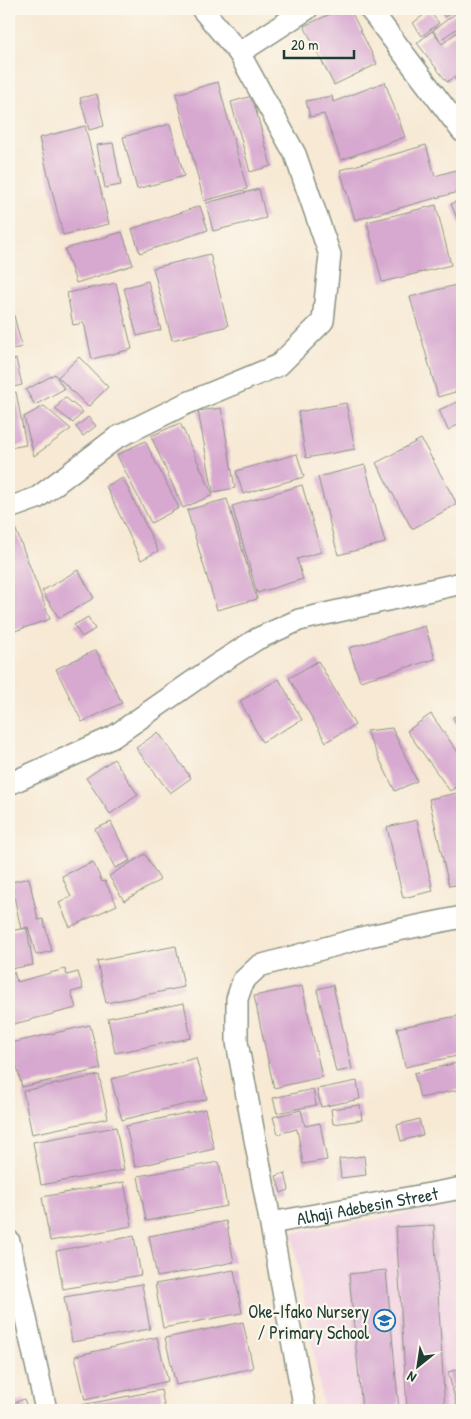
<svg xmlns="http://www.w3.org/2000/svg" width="471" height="1419" viewBox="0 0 471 1419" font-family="'Patrick Hand',sans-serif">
  <rect width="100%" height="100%" fill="#fbf7ec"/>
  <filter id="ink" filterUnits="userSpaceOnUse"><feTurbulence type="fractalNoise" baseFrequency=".02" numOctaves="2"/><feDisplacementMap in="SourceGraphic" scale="10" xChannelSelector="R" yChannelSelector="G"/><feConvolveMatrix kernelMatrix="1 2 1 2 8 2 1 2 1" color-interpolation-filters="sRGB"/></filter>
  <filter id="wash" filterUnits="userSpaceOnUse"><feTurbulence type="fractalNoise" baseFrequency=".0096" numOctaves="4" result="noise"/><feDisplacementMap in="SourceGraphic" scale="20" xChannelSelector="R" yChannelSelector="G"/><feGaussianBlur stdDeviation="1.12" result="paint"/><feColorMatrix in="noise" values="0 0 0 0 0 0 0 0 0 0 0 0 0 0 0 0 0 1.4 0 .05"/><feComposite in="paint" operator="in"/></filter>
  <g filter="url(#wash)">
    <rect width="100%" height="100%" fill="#f7e9d4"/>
    <path fill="#f1d0e2" d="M462 1204V1410H324L292 1233Z"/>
    <g id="blocks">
      <g fill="#d7a8d0">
        <path d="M341 9H350L377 64 334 85 304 26Z"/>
        <path d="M439 9H457L445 17Z"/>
        <path d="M462 9V25L440 40 433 30Z"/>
        <path d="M429 11 439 23 422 36 413 23Z"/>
        <path d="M462 28V71L447 82 417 43 432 31 442 44Z"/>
        <path d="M462 72V89L454 78Z"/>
        <path d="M218 82 247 189 204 201 176 94Z"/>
        <path d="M385 82 405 137 341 160 324 114 310 117 306 101 332 96 333 102Z"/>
        <path d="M97 94 104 126 89 130 80 98Z"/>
        <path d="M252 96 271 166 250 172 231 102Z"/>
        <path d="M170 124 184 176 137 189 123 137Z"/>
        <path d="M85 126 109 224 63 235 39 138Z"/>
        <path d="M113 143 121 185 105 188 97 145Z"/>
        <path d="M426 145 435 176 456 170 462 191 355 220 340 170Z"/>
        <path d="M259 189 266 218 213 231 206 203Z"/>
        <path d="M462 199V230L451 204Z"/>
        <path d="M436 205 451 265 382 282 367 222Z"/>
        <path d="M200 206 208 230 140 253 132 229Z"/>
        <path d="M122 232 133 265 76 283 65 249Z"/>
        <path d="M210 254 228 326 172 340 153 268Z"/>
        <path d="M148 281 161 330 137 336 124 288Z"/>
        <path d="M116 283 132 349 92 359 84 323 73 325 67 293Z"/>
        <path d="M460 284 462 293V390L438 397 410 297Z"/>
        <path d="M9 296 22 347 9 350Z"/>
        <path d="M79 357 108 387 88 407 58 377Z"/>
        <path d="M16 359 22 385 9 388V361Z"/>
        <path d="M55 374 64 389 35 405 26 390Z"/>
        <path d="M16 392 26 445 9 448V394Z"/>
        <path d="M65 397 83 412 73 423 55 409Z"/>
        <path d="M462 400V423L448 430 439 410Z"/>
        <path d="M346 403 355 449 306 458 298 412Z"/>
        <path d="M44 406 71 429 34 456 24 417Z"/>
        <path d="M221 408 235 488 213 492 198 411Z"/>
        <path d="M88 417 96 426 83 436 76 427Z"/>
        <path d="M180 423 213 495 183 508 151 436Z"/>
        <path d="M421 439 457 504 412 529 376 463Z"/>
        <path d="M145 441 179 508 151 523 117 455Z"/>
        <path d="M297 454 304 477 243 494 236 471Z"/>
        <path d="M365 465 385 543 338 555 318 477Z"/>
        <path d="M123 478 158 551 141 560 106 486Z"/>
        <path d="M302 485 321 552 297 559 303 579 257 593 232 506Z"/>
        <path d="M227 499 257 599 217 610 187 510Z"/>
        <path d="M14 525 50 619 12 632 9 623V527Z"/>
        <path d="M78 570 94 598 59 618 42 591Z"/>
        <path d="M88 617 95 629 82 637 74 625Z"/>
        <path d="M425 626 435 659 360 681 349 648Z"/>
        <path d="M96 650 122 703 82 722 56 669Z"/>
        <path d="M318 661 355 725 326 742 289 678Z"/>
        <path d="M279 679 302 720 262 742 240 701Z"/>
        <path d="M462 713V737L453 717Z"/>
        <path d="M431 714 462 758V782L450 791 407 731Z"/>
        <path d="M392 728 417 781 395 791 366 731Z"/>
        <path d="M158 732 191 778 170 793 136 748Z"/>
        <path d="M114 759 138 795 110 814 86 778Z"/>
        <path d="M462 792V884L449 886 429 799Z"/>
        <path d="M417 820 433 891 403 898 387 827Z"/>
        <path d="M111 822 130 861 115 868 95 829Z"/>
        <path d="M145 854 160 880 124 901 109 876Z"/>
        <path d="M93 862 102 882 105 881 117 905 70 927 59 903 71 897 62 876Z"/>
        <path d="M29 878 38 920 43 919 52 951 36 955 28 927 21 929 11 882Z"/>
        <path d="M27 928 33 965 9 969V931Z"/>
        <path d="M176 946 184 987 106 1003 97 961Z"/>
        <path d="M65 969 67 975 78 972 83 989 71 992 76 1008 10 1025 9 1021V974L14 972 17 982Z"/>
        <path d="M333 985 352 1069 336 1072 317 989Z"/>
        <path d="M302 986 322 1077 274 1088 254 996Z"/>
        <path d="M184 1003 191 1038 115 1053 108 1018Z"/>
        <path d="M462 1015V1055L405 1067 397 1028Z"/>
        <path d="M90 1025 101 1069 22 1087 11 1043Z"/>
        <path d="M196 1058 207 1099 122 1120 111 1079Z"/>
        <path d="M457 1063 462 1089 420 1098 414 1073Z"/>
        <path d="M99 1075 108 1118 32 1134 23 1091Z"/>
        <path d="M357 1081 360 1099 321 1107 317 1089Z"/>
        <path d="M313 1089 316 1105 277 1113 273 1098Z"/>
        <path d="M360 1105 362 1120 333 1124 331 1109Z"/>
        <path d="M205 1109 214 1149 135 1167 126 1126Z"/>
        <path d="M301 1110 305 1126 320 1123 327 1160 303 1164 297 1129 278 1134 273 1117Z"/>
        <path d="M419 1119 423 1135 401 1141 397 1125Z"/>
        <path d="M116 1127 124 1170 41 1185 33 1142Z"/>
        <path d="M364 1156 366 1175 341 1178 339 1159Z"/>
        <path d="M219 1162 227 1206 146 1221 138 1176Z"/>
        <path d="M285 1173 289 1190 281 1193 276 1176Z"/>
        <path d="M124 1182 132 1226 50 1241 42 1197Z"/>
        <path d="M226 1221 234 1262 157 1277 149 1236Z"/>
        <path d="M434 1225 445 1410H407L396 1227Z"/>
        <path d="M134 1236 141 1275 63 1289 56 1251Z"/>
        <path d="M234 1270 242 1313 163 1328 155 1284Z"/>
        <path d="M386 1270 399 1410H362L349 1274Z"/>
        <path d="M142 1284 150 1329 72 1342 64 1297Z"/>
        <path d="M243 1322 253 1368 176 1385 165 1338Z"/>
        <path d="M157 1337 168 1381 85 1400 75 1356Z"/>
        <path d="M462 1368V1410H458L448 1372Z"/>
        <path d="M161 1390 165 1410H82L81 1405Z"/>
        <path d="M24 1399 28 1410H9V1405Z"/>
      </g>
    </g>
  </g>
  <g filter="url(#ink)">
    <use href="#blocks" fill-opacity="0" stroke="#8b9384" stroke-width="1"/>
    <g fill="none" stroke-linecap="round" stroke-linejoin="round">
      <defs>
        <g id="minor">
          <path d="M370 9 462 131"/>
          <path d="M239 53 307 9"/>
          <path d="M9 508 37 498 116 438 185 404 279 365 323 321 330 255 295 154 239 53 202 9"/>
          <path d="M9 784 113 737 215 666 257 639 299 620 462 583"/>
          <path id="s1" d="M271 1223 462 1188"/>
          <path d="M9 1241 46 1410"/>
          <path d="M305 1410 237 1042V999L243 981 259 966 369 936 462 917"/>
        </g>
      </defs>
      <use href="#minor" stroke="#8b9384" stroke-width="24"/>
      <use href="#minor" stroke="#fff" stroke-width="21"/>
    </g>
  </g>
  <defs>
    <symbol id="school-ring" viewBox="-11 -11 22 22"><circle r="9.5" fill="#fbf7ec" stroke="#1f6fb2" stroke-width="1.5"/><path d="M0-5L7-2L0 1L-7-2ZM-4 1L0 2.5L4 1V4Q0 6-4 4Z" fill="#1f6fb2"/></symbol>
  </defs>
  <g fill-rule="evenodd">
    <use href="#school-ring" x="372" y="1308" width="25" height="25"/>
  </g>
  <g text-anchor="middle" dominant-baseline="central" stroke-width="4.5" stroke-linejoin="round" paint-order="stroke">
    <g font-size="18" fill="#1f3d34" stroke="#fbf7ec">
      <text stroke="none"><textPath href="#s1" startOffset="98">Alhaji Adebesin Street</textPath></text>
    </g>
    <g font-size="18" fill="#1f3d34" stroke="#fbf7ec" text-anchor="end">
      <text x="369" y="1311">Oke-Ifako Nursery<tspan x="369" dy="21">/ Primary School</tspan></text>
    </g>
  </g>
  <rect width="471" height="1419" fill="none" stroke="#fbf7ec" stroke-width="30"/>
  <g transform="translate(418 1366) rotate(210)" stroke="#fbf7ec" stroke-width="4" paint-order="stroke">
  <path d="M0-4L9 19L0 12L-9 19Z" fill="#1f3d34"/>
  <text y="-8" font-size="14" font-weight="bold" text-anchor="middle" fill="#1f3d34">N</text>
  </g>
  <path d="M284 50v8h70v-8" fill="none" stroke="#1f3d34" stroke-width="2.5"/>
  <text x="291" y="50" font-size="15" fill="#1f3d34" stroke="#fbf7ec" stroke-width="4" paint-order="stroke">20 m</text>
</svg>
